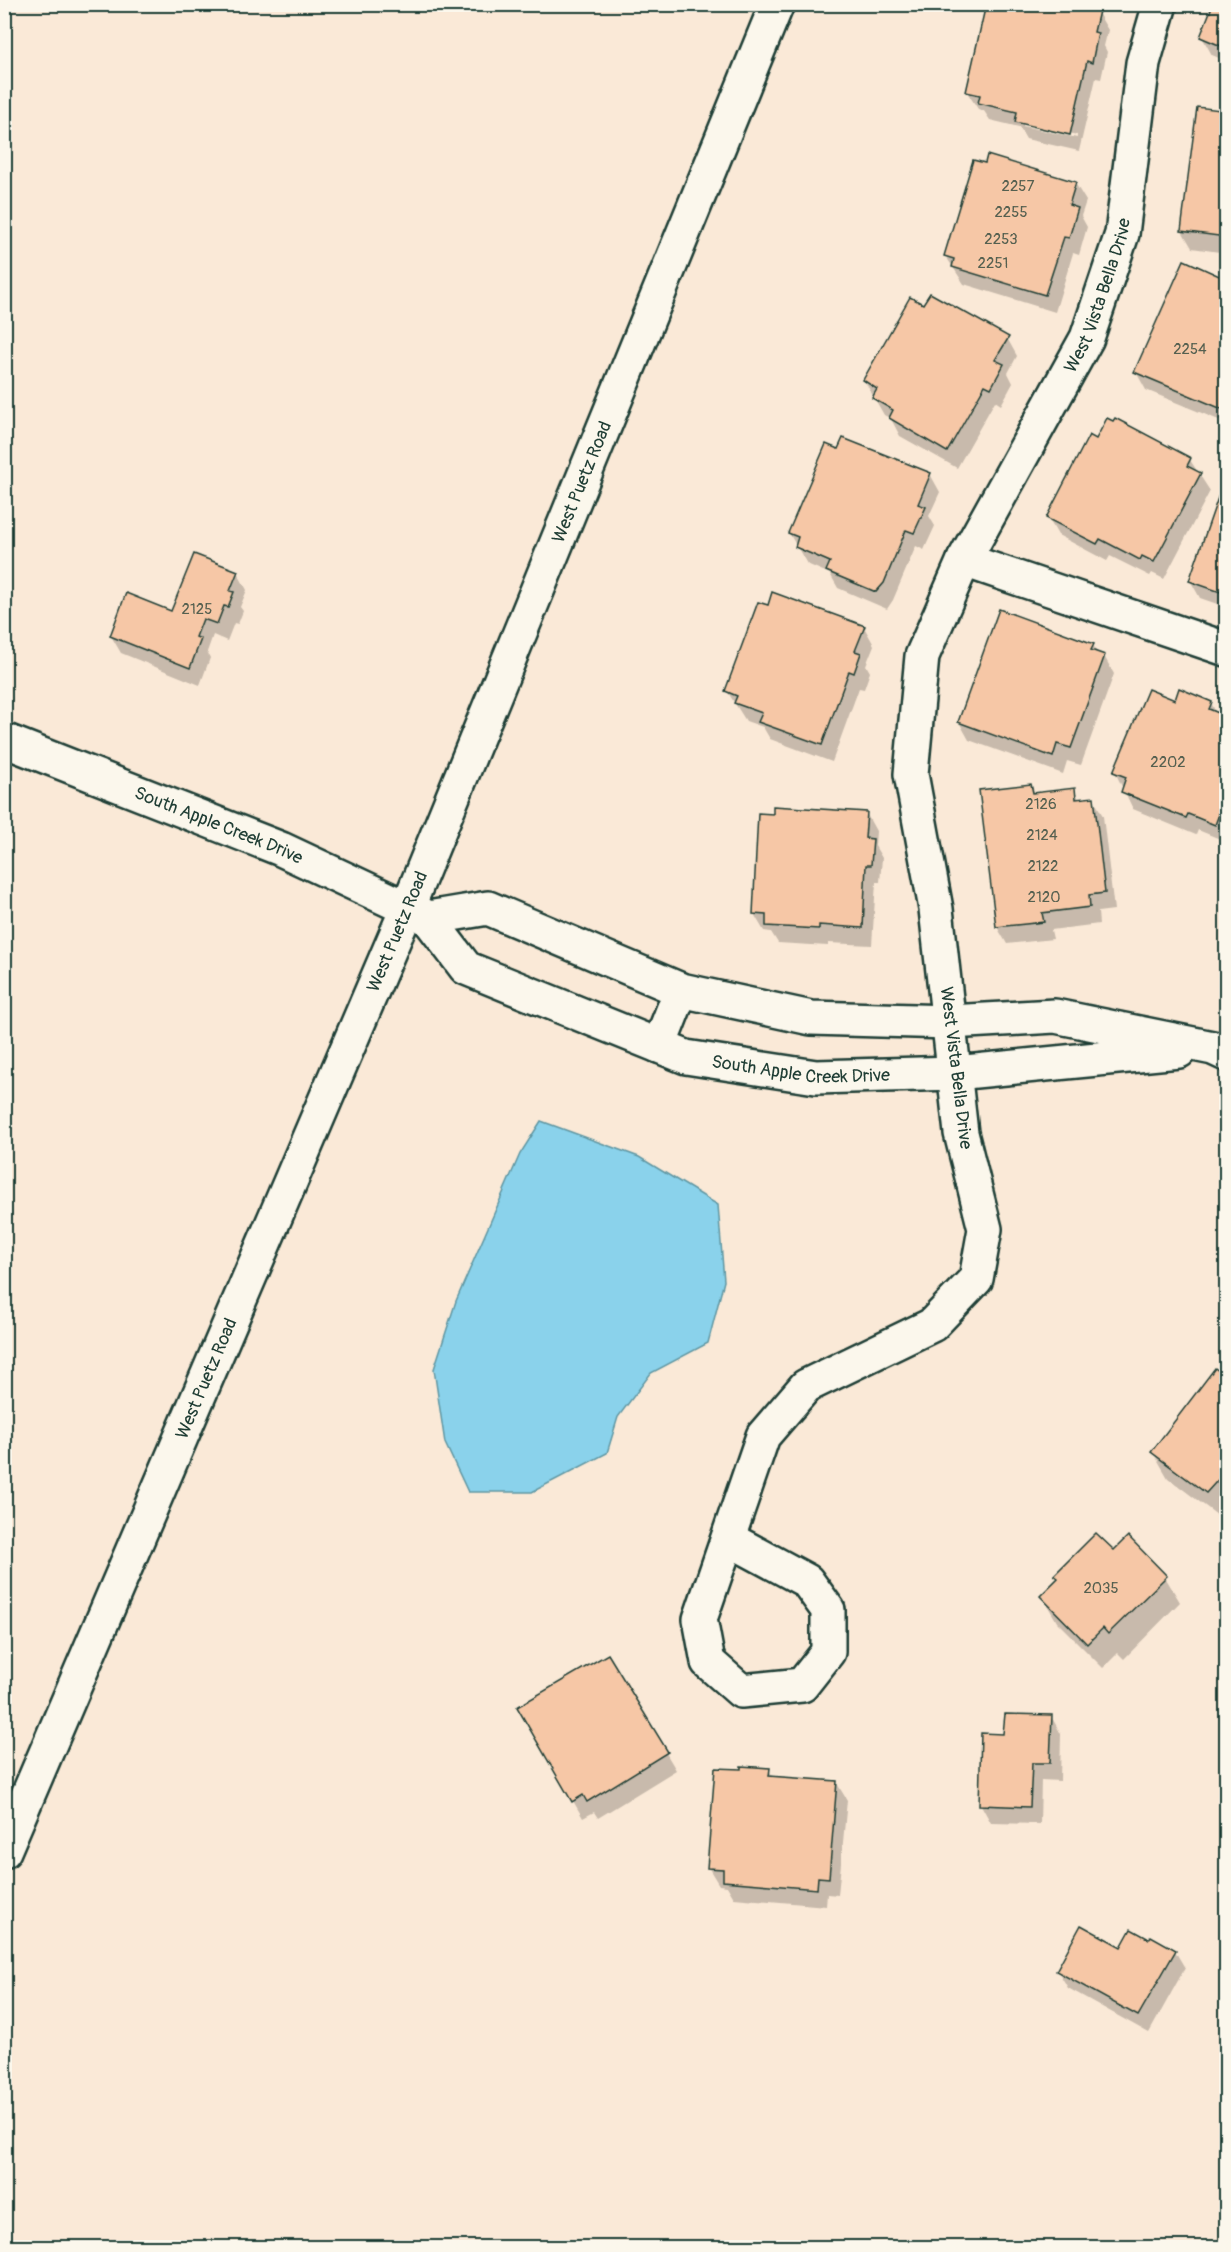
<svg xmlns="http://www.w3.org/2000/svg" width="1231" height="2252" viewBox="0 0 1231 2252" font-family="Pangolin,sans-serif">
  <rect width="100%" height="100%" fill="#fae9d7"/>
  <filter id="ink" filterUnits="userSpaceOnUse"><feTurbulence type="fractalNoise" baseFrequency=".0167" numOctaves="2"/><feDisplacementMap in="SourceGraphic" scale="12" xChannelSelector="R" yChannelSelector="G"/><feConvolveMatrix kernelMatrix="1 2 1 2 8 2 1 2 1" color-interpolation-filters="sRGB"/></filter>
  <g filter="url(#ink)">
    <path fill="#8ad2eb" stroke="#5f96a2" stroke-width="1.5" d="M541 1121 639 1157 718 1205 724 1281 708 1343 651 1373 618 1417 607 1453 532 1492H468L445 1443 434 1369 456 1301 520 1154Z"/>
    <g fill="#0003" fill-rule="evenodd">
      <path d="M1215 4H1226V61L1212 55 1202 37Z"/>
      <path d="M1098 13 1108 30 1104 46 1107 52 1101 79 1096 78 1079 151 1026 139 1019 127 990 120 984 111 978 109 967 92ZM1023 122 1077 135V138L1023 126Z"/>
      <path d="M1221 106H1226V253L1192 248 1182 231Z"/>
      <path d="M1075 183 1086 201 1081 216 1087 227 1079 255 1073 253 1055 312 964 284 945 255Z"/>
      <path d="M1184 262 1226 280V423L1146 390 1136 372Z"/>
      <path d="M924 307 1007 338 1017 356 1008 373 1013 383 1001 405 995 401 957 468 900 436 891 419 884 415 864 380Z"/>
      <path d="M1114 423 1190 460 1210 491 1164 579 1152 573 1150 576 1110 556 1107 561 1058 535 1048 518 1097 441Z"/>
      <path d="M839 451 930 474 940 492 929 516 935 526 924 550 916 546 893 600 887 609 838 588 830 574 807 564 789 533Z"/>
      <path d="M1222 491 1226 493V607L1200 598 1190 580Z"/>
      <path d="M237 572 247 590 240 607 243 611 238 624 234 623 227 641 213 635 207 652 210 658 200 685 121 653 111 636 172 613Z"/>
      <path d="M864 627 874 645 866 665 870 672 864 689 859 688 832 762 770 739 763 727 746 721 727 691Z"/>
      <path d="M1093 645 1098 654 1104 656 1114 674 1081 765 1067 761 1063 774 969 740 959 722Z"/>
      <path d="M1176 702 1211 703 1217 714 1226 717 1225 841 1198 830 1196 835 1133 809 1115 772Z"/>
      <path d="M1031 785 1036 794 1074 790 1080 800 1093 798 1103 816 1114 910 1098 912 1099 924 1051 930 1053 939 1007 944 997 927 981 792Z"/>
      <path d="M866 813 876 831 875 846 882 858 880 882H876L872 945 828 943V946L778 943 771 932 764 931 754 914Z"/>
      <path d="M1216 1370 1226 1379V1511L1221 1518 1168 1478 1153 1452Z"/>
      <path d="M1114 1552 1165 1577 1180 1602 1124 1659 1118 1653 1103 1668 1057 1622 1042 1596Z"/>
      <path d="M519 1708 666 1753 676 1770 598 1818 594 1812 583 1818Z"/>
      <path d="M1051 1716 1061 1734 1060 1781 1041 1780 1040 1824 991 1823 981 1805 1005 1735Z"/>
      <path d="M769 1770 774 1778 836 1782 847 1800 838 1895 827 1894 826 1906 734 1898 727 1886 719 1885 708 1867Z"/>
      <path d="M1121 1949 1175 1951 1185 1968 1149 2033 1068 1988 1058 1971Z"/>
    </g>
    <g fill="#f6c7a6" stroke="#1f3d34" stroke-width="1.5">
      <path d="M986 4H1069L1099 11 1094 32 1098 33 1092 63 1087 61 1070 135 1015 122 1017 112 978 103 980 95 966 92Z"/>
      <path d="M1213 4H1226V48L1200 37Z"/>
      <path d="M1220 104 1226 105V237L1181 231 1197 107 1220 110Z"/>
      <path d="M987 155 1076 182 1069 205 1078 208 1069 238 1064 237 1045 295 952 267 954 259 944 256 973 160 985 163Z"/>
      <path d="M1184 260 1226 279V398L1222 409 1134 372Z"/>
      <path d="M930 293 1009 337 995 360 1004 364 991 388 985 385 947 452 889 418 893 410 872 398 877 389 863 380 910 297 923 304Z"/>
      <path d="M1107 418 1113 421 1115 418 1191 458 1187 466 1201 473 1154 562 1142 556 1140 560 1100 539 1097 544 1046 518 1089 435 1096 439Z"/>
      <path d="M843 438 931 473 918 504 926 507 914 533 906 530 884 583 876 592 826 571 830 562 795 547 798 537 788 533 826 444 838 449Z"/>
      <path d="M1221 489 1226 491V594L1189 581Z"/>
      <path d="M194 554 238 571 230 591 234 592 228 607 224 606 217 624 203 619 196 637 201 639 190 668 110 636 126 593 171 611Z"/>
      <path d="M772 592 865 626 855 651 861 653 854 673 849 671 822 745 758 722 762 713 734 703 737 696 725 691 758 602 768 605Z"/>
      <path d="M999 609 1094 644 1091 650 1105 655 1071 748 1057 744 1053 757 958 722Z"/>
      <path d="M1179 688 1212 702 1209 709 1226 716V817L1219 814 1215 825 1188 814 1186 818 1121 792 1126 777 1113 772 1148 689 1175 700Z"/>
      <path d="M1031 784 1033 793 1075 788 1076 799 1094 797 1105 893 1089 895 1090 907 1042 913 1044 922 996 927 979 790Z"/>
      <path d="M773 806 867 812 865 838 873 839 871 865H866L863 928 819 925V929L766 926V915L753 914 758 813 773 814Z"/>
      <path d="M1215 1368 1226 1377V1471L1206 1493 1151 1452Z"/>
      <path d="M1096 1533 1114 1550 1128 1536 1167 1576 1108 1634 1103 1628 1087 1644 1040 1596 1058 1578 1054 1575Z"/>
      <path d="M608 1654 668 1752 587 1802 583 1795 572 1802 517 1707Z"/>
      <path d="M1005 1714 1052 1715 1050 1763H1032L1030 1807 979 1805 981 1733 1003 1734Z"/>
      <path d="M741 1766 770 1768 769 1776 837 1781 829 1878 818 1877 817 1889 723 1881V1869L707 1868 715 1768 741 1769Z"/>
      <path d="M1081 1925 1121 1947 1131 1929 1149 1939 1151 1936 1176 1950 1138 2016 1056 1971Z"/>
    </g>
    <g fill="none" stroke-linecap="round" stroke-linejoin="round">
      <defs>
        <g id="minor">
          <path d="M964 560 1226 649"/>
          <path id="s1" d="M4 740 281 849 428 918 488 908 681 990 811 1018 950 1022 1055 1016 1213 1048 1226 1054"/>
          <path id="s2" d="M428 918 466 968 686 1057 816 1077 955 1073 1179 1051"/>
          <path d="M659 1046 681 990"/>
          <path id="s3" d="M729 1539 807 1581 828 1610V1652L802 1685 741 1691 708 1662 700 1619 763 1436 806 1386 932 1325 976 1279 985 1229 961 1133 936 909 911 774 922 656 964 560 1087 338 1122 234 1143 63 1160 4"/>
        </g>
        <g id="tertiary">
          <path id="s4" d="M4 1851 407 909 777 4"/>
        </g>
      </defs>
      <use href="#minor" stroke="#1f3d34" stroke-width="38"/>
      <use href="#tertiary" stroke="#1f3d34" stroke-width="38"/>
      <use href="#minor" stroke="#fbf7ec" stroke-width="33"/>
      <use href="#tertiary" stroke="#fbf7ec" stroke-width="33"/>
    </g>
  </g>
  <g text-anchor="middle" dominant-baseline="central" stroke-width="4.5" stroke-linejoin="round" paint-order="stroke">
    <g font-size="15" fill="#556050">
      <text x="1018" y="186">2257</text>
      <text x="1011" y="212">2255</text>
      <text x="1001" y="239">2253</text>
      <text x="993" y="263">2251</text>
      <text x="1190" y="349">2254</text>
      <text x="197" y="609">2125</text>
      <text x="1168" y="762">2202</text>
      <text x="1041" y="804">2126</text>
      <text x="1042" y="835">2124</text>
      <text x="1043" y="866">2122</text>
      <text x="1044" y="897">2120</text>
      <text x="1101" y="1588">2035</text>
    </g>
    <g font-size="18" fill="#1f3d34" stroke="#fbf7ec">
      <text stroke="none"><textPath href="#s3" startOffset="1854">West Vista Bella Drive</textPath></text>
      <text stroke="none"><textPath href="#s4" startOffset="1486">West Puetz Road</textPath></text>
      <text stroke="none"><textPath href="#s1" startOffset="231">South Apple Creek Drive</textPath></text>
      <text stroke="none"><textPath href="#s4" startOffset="1000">West Puetz Road</textPath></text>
      <text stroke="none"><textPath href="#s2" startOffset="416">South Apple Creek Drive</textPath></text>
      <text transform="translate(956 1068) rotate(83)">West Vista Bella Drive</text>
      <text stroke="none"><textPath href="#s4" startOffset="514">West Puetz Road</textPath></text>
    </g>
  </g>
  <rect width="1231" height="2252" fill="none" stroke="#fbf7ec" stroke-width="24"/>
  <rect x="12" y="12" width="1207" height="2228" fill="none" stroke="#1f3d34" stroke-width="2" filter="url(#ink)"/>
</svg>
